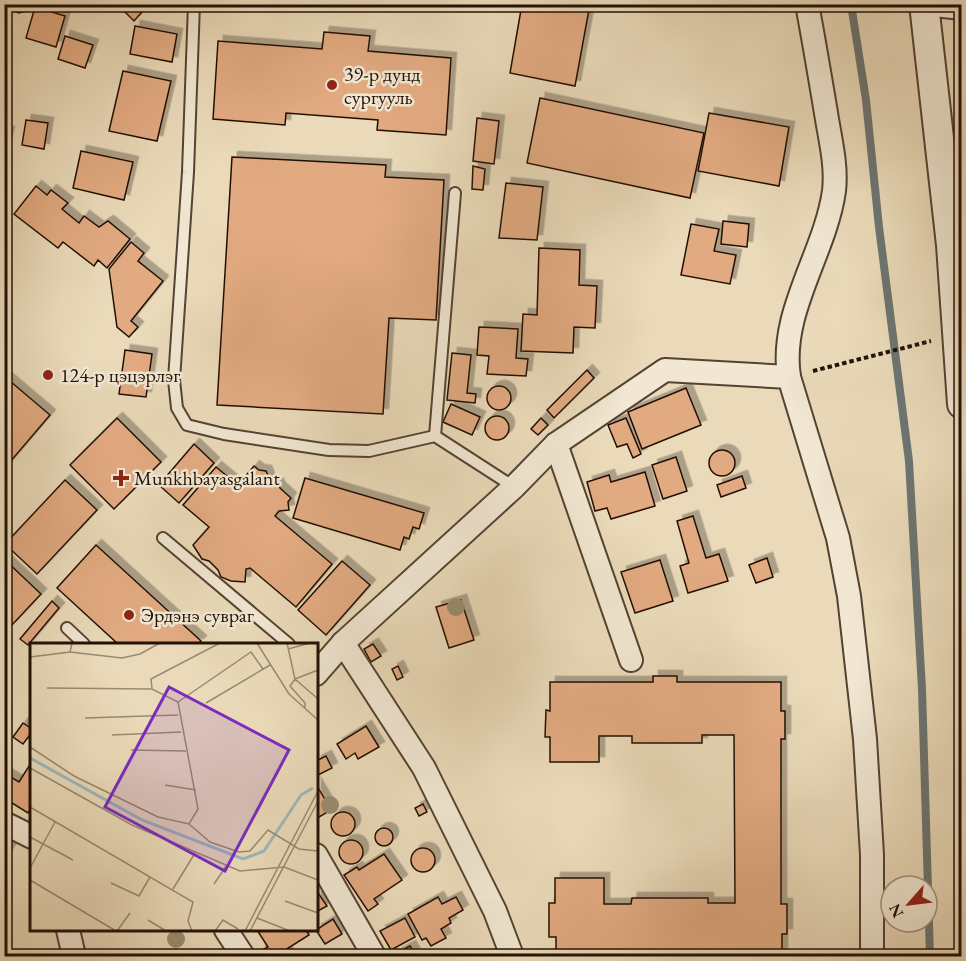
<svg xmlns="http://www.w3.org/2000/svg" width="966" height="961" viewBox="0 0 966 961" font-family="'EB Garamond',serif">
  <defs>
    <filter id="shadow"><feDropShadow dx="5.5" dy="-5.5" stdDeviation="0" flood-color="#0004"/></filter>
  </defs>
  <rect width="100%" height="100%" fill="#eadab9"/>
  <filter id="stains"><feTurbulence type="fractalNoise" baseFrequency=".00333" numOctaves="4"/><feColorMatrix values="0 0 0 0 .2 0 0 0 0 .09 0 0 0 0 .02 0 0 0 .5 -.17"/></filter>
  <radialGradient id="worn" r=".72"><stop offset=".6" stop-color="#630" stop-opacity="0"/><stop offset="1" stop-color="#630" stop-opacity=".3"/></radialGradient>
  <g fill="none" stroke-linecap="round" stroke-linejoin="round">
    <path stroke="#6c7573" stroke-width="8" d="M851 4 866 100 879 227 909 461 922 689 930 956"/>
  </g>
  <g fill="#e2aa81" stroke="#221106" stroke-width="1.5" filter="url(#shadow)">
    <path d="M10 4H28L29 6 25 11 19 13 13 11Z"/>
    <path d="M117 4H149L134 21Z"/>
    <path d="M522 4H590L575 86 510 73Z"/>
    <path d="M35 7 65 16 56 47 26 38Z"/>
    <path d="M135 26 177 34 172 62 130 54Z"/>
    <path d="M324 32 370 36 368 51 451 58 446 135 377 130 378 120 286 113 285 125 213 119 218 41 322 49Z"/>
    <path d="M65 36 93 45 85 68 58 59Z"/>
    <path d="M123 71 171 81 157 141 109 131Z"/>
    <path d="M540 98 704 133 690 198 527 163Z"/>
    <path d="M709 113 789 127 779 186 698 171Z"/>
    <path d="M477 118 499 121 494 164 473 161Z"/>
    <path d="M26 120 48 123 44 149 22 145Z"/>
    <path d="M4 131 9 132 4 151Z"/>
    <path d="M81 151 133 162 124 200 73 188Z"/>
    <path d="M232 157 386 165 385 177 444 180 436 320 389 318 383 414 217 405Z"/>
    <path d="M473 166 485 169 483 190 472 189Z"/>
    <path d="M506 183 543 187 537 240 499 238Z"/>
    <path d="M36 186 47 195 51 190 68 203 62 209 79 223 84 216 99 227 108 221 130 239 107 268 98 260 94 266 63 242 58 248 14 214Z"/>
    <path d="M723 221 749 224 747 247 721 244Z"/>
    <path d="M691 224 719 229 714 251 736 255 730 284 681 275Z"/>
    <path d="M131 242 144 253 138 261 163 281 131 321 138 327 129 337 117 327 109 269Z"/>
    <path d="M539 248 580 250 579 285 597 286 595 328 574 327 573 353 521 351 523 314 537 315Z"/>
    <path d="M479 327 518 329 516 358 528 359 526 376 487 374 489 356 477 355Z"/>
    <path d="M125 350 152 354 146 397 119 394Z"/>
    <path d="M452 353 471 355 467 393 476 394 475 403 447 400Z"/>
    <path d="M587 370 594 378 554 418 547 410Z"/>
    <path d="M4 376 50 415 4 469Z"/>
    <circle cx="499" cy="398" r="12"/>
    <path d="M686 388 701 425 642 449 628 412Z"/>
    <path d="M451 404 480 417 472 435 443 422Z"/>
    <circle cx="497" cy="428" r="12"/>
    <path d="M117 418 161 462 114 509 70 465Z"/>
    <path d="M541 418 548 425 538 435 531 429Z"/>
    <path d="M626 418 641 454 633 458 627 444 617 447 608 425Z"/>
    <path d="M194 444 214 463 179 503 159 485Z"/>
    <circle cx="722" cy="463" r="13"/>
    <path d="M676 457 687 491 663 499 652 465Z"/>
    <path d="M254 466 259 470 266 471 270 481 278 484 280 488 291 498 288 502 289 510 279 511 275 516 332 564 296 607 250 568 246 569 245 582 231 581 221 577 218 570 209 561 202 559 193 545 209 527 183 505 216 467 238 485Z"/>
    <path d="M645 472 655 506 611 519 607 508 595 511 587 482 609 475 611 482Z"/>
    <path d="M742 476 746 488 721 497 717 485Z"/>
    <path d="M305 478 424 513 419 529 413 527 409 539 404 537 400 550 293 518Z"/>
    <path d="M65 480 97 510 37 574 5 544Z"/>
    <path d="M693 516 706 558 719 554 728 581 688 593 680 566 689 563 677 521Z"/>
    <path d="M96 545 201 641 198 644H118L57 588Z"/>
    <path d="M767 558 773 577 756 583 749 565Z"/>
    <path d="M4 559 41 594 11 626 4 620Z"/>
    <path d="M660 560 673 601 635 613 621 572Z"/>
    <path d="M342 561 370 585 326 635 298 610Z"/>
    <path d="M461 600 474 640 449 648 436 607Z"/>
    <path d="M52 601 59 608 28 645 20 639Z"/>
    <path d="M373 644 381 656 371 662 364 649Z"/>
    <path d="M398 666 403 677 397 680 392 669Z"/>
    <path d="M653 676H677V682H781V711H785V739H781V904H787V934H782V956H556V937H549V903H555V878H604V904H631L632 898H708V903H735L734 735H702V743H632V736H599V762H550V737H545L546 710 550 711V682H653Z"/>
    <path d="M23 723 32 729V732L23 744 13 737Z"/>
    <path d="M366 726 379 747 358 759 355 753 346 759 337 744Z"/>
    <path d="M326 756 332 768 316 776V761Z"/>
    <path d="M31 763 32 807 28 813 4 798V773L19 782Z"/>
    <path d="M316 784 331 810 319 817 316 812Z"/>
    <path d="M423 804 427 812 419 816 415 808Z"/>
    <circle cx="343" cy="824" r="12"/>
    <circle cx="384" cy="837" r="9"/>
    <circle cx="351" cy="852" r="12"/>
    <path d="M4 844 11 848 4 859Z"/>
    <circle cx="423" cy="860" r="12"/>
    <path d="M384 854 402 880 374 899 378 904 368 911 344 875 357 867 359 870Z"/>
    <path d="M316 890 327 906 316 912Z"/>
    <path d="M438 897 442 904 456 897 463 910 449 918 451 923 441 929 446 938 431 946 426 938 422 940 408 914Z"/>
    <path d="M405 918 415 937 391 950 380 931Z"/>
    <path d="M333 919 342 934 325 944 316 930Z"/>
    <path d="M257 930H306L309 935 285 950 289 956H264L260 951 268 947Z"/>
    <path d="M410 946 416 956H399L397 953Z"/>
  </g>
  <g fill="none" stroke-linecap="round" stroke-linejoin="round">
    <defs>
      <g id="service">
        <path d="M194 4 188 172 174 380 177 408 187 425 224 434 329 450 369 451 435 436 514 487"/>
        <path d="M435 436 455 193"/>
        <path d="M163 538 289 644"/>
        <path d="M67 628 84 644"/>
      </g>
      <g id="minor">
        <path d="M925 4 962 8"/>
        <path d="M789 377C779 312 825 254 834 191 837 165 830 139 826 113 820 77 814 41 807 4"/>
        <path d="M556 444 631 660"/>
        <path d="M343 643 424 768 495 911 512 956"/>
        <path d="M316 674 343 643 514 487 556 444 665 370 789 377 838 538 849 596 865 739 872 855V956"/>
        <path d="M4 823 32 837"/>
        <path d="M316 855 374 956"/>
        <path d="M68 930 74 956"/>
        <path d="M226 930 243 956"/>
      </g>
      <path id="tertiary" d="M924 4 951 245 962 404"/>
    </defs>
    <use href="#service" stroke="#544333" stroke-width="14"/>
    <use href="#minor" stroke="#544333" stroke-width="26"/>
    <use href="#tertiary" stroke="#544333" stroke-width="32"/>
    <path stroke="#221106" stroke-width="4" stroke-dasharray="4.5 3" stroke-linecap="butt" d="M813 371 931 341"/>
    <use href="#service" stroke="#f1e7d2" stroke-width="10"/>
    <use href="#minor" stroke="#f1e7d2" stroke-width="22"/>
    <use href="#tertiary" stroke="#f1e7d2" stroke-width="28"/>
  </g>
  <g fill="#998d70">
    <circle cx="456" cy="607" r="9"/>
    <circle cx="330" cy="805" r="9"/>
    <circle cx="176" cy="939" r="9"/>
  </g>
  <g fill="#8f2418" stroke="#f1e7d2" stroke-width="2">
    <circle cx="332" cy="85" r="6"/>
    <circle cx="48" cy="375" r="6"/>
    <path d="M118 469h6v6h6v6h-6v6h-6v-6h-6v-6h6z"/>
    <circle cx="129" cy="615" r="6"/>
  </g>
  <g text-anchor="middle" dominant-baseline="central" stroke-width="5" stroke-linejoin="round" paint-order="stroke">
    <g font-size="20" fill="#221106" stroke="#f1e7d2" text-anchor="start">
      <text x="344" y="74">39-р дунд<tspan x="344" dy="23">сургууль</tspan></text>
      <text x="60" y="375">124-р цэцэрлэг</text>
      <text x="134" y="478">Munkhbayasgalant</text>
      <text x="141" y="615">Эрдэнэ сувраг</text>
    </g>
  </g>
  <g transform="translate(30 643)">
    <rect width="288" height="288" fill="#eadab9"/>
    <path fill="none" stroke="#9eb7bb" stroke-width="3" d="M0 115 112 177 213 216 234 208 271 152 283 145"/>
    <path fill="none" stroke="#9a8a71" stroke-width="1.5" d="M227 0 259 51 288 77M257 0 265 36 260 43 275 60V66M258 6 280 0M40 9 92 15 110 11 130 0M0 14 40 9 42 0M288 27 265 36 288 56M122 46 121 36 190 0M148 59 221 9 233 26M176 60 240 22M55 75 148 72M82 92 151 89M0 104 44 133 128 174 159 181 168 166 148 59 122 46 17 45M101 107 156 108M0 125 102 182 210 228 254 224 288 237M135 142 166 147M0 164 163 259 158 278 162 288M159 181 180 199 209 209 220 208 238 187 269 206 288 208M0 194 43 217M0 225 25 179M0 237 86 288M81 240 109 253 120 234M184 241 197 222M143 246 165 210M255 258 288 270M227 275 260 288M118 277 136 288M87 288 100 270M185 288 193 277 208 286M215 288 288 148M220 288 288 158"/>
    <path fill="#7b2cbf" fill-opacity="0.15" stroke="#7b2cbf" stroke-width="3" d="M139 44 259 107 195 228 75 164Z"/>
    <rect width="288" height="288" fill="none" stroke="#221106" stroke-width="3"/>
  </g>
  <rect width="966" height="961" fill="none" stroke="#eadab9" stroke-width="24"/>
  <rect x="6" y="6" width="954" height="949" fill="none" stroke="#221106" stroke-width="3"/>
  <rect x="12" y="12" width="942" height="937" fill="none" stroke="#221106" stroke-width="1.5"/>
  <g transform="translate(909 904) rotate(242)"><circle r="28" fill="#f1e7d2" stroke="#9e9180" stroke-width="1.5"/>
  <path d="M0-4.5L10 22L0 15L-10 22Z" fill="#8f2418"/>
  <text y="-9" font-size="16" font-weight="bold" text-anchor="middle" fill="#221106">N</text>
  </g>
  <rect width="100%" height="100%" filter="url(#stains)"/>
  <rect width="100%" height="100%" fill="url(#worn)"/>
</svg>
